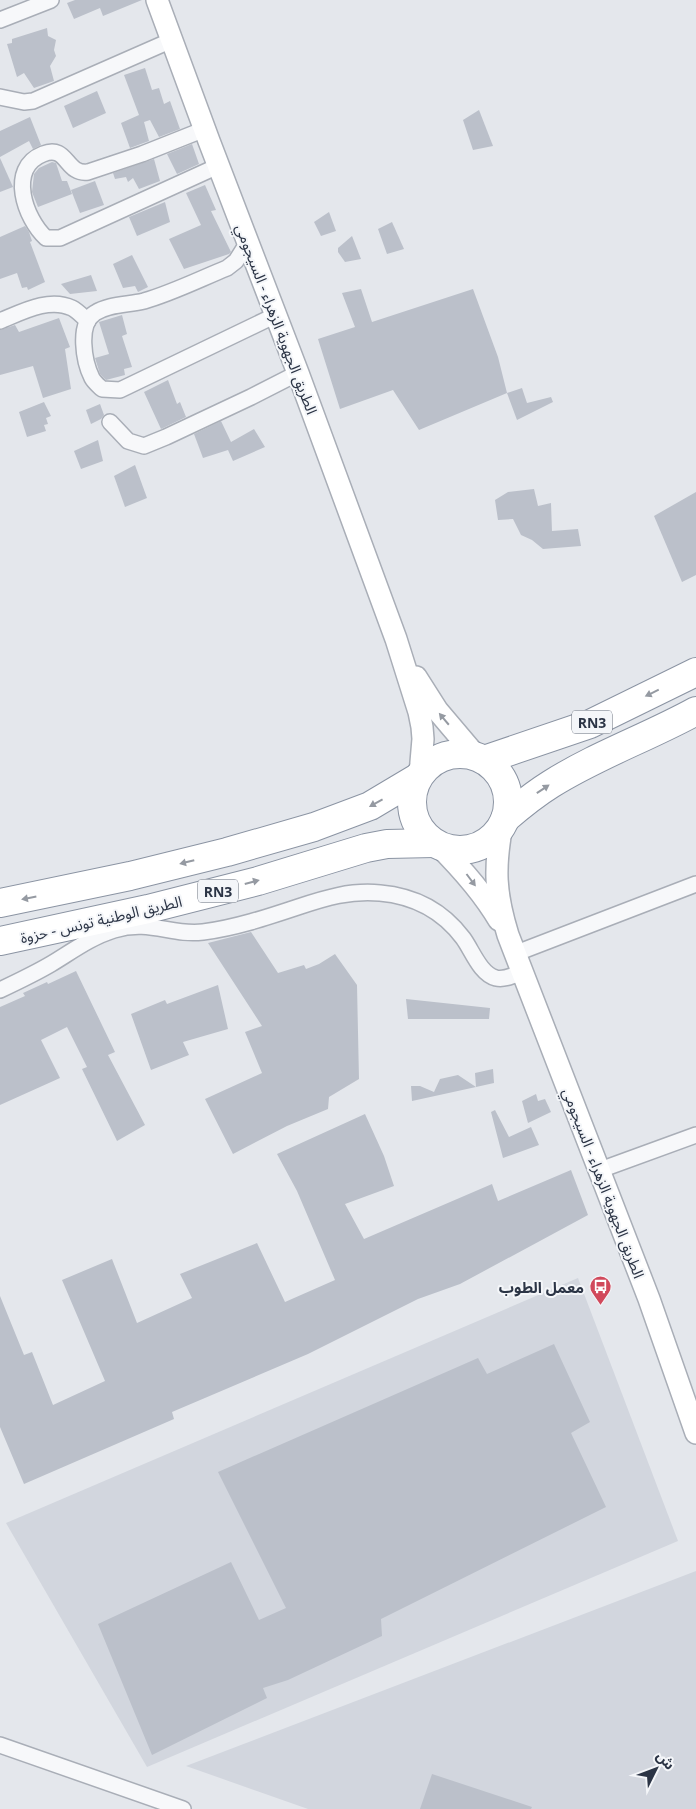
<svg xmlns="http://www.w3.org/2000/svg" width="696" height="1809" viewBox="0 0 696 1809" font-family="'Open Sans','Noto Sans Arabic',sans-serif">
  <rect width="100%" height="100%" fill="#e4e7ec"/>
  <g fill="#d2d6de">
    <path d="M578 1278 678 1541 147 1767 6 1523Z"/>
    <path d="M696 1571V1809H308L186 1766Z"/>
  </g>
  <g fill="#bbc0ca">
    <path d="M75 0H142L103 16 100 8 74 19 67 3Z"/>
    <path d="M47 28 48 36 56 40 54 50 56 56 50 66 54 81 34 88 24 73 17 77 7 44 12 43V39Z"/>
    <path d="M145 68 152 90 159 88 164 104 170 101 180 129 159 137 150 120 144 122 149 141 130 148 121 123 139 115 124 75Z"/>
    <path d="M97 91 106 113 73 128 64 106Z"/>
    <path d="M479 110 493 146 473 150 463 120Z"/>
    <path d="M30 117 41 145 33 149 29 141 0 157V131Z"/>
    <path d="M192 144 199 164 177 174 167 154Z"/>
    <path d="M0 158 13 187 0 192Z"/>
    <path d="M154 159 160 181 139 189 133 178 128 182 126 177 115 179 113 173Z"/>
    <path d="M52 162 56 163 62 181H67L72 194 38 207 32 192 34 174 39 168Z"/>
    <path d="M95 181 104 205 80 213 71 190Z"/>
    <path d="M205 185 216 210 211 211 231 252 229 254 184 269 169 239 201 225 186 193Z"/>
    <path d="M165 202 170 222 137 236 129 217Z"/>
    <path d="M329 212 336 231 321 236 314 222Z"/>
    <path d="M392 222 404 249 387 254 378 229Z"/>
    <path d="M25 226 29 232 32 241 30 242 45 282 28 290 27 287 22 288 17 273 0 279V237Z"/>
    <path d="M352 236 361 259 345 262 338 252V248Z"/>
    <path d="M132 255 148 287 138 292 135 286 123 288 113 264Z"/>
    <path d="M91 275 97 291 70 294 61 284Z"/>
    <path d="M361 289 372 322 473 289 498 357 507 393 419 430 393 390 340 409 318 339 355 327 342 293Z"/>
    <path d="M122 315 127 334 122 336 132 367 124 369 125 375 106 380 100 374 95 358 109 354 99 322Z"/>
    <path d="M59 318 70 347 65 349 71 389 43 398 33 366 0 375V330L15 325 19 332Z"/>
    <path d="M168 380 177 404 180 402 186 417 161 429 144 392Z"/>
    <path d="M522 388 527 403 551 397 553 402 517 420 507 393Z"/>
    <path d="M44 402 51 416 46 418 48 424 44 425 46 431 27 437 19 412Z"/>
    <path d="M100 404 104 415 101 419 91 424 86 410Z"/>
    <path d="M221 421 231 442 254 429 265 447 233 461 228 450 203 458 194 434Z"/>
    <path d="M98 440 103 461 81 469 74 451Z"/>
    <path d="M135 465 147 498 125 507 114 476Z"/>
    <path d="M534 489 538 506 551 503 552 531 578 529 581 546 543 549 532 540 521 535 513 519 498 520 495 500 508 492Z"/>
    <path d="M696 492V575L682 582 654 516Z"/>
    <path d="M251 932 278 973 304 965 306 969 319 964 335 954 357 985 359 1079 329 1097 328 1109 287 1126 233 1154 205 1099 262 1073 245 1032 262 1026 208 943Z"/>
    <path d="M76 971 115 1052 108 1055 145 1125 117 1141 82 1069 87 1067 67 1027 41 1040 60 1078 0 1105V1007L25 996 23 993 47 982 48 984Z"/>
    <path d="M218 985 228 1029 183 1042 189 1055 151 1070 131 1014 165 1000 167 1004Z"/>
    <path d="M406 999 490 1008 489 1019H408Z"/>
    <path d="M493 1069 494 1083 476 1087 475 1073Z"/>
    <path d="M458 1075 476 1087 412 1101 411 1086H420L434 1092 440 1079Z"/>
    <path d="M536 1094 538 1101 545 1099 551 1112 528 1123 522 1101Z"/>
    <path d="M495 1110 509 1137 531 1127 539 1145 503 1158 491 1112Z"/>
    <path d="M365 1114 384 1156 394 1186 345 1204 364 1239 492 1184 498 1201 571 1170 588 1215 460 1284 418 1299 308 1354 172 1412 174 1419 24 1484 0 1427V1296L24 1355 32 1352 53 1405 105 1381 62 1280 112 1259 137 1323 192 1298 180 1274 257 1243 285 1302 335 1280 297 1191 277 1154Z"/>
    <path d="M554 1344 590 1422 571 1433 606 1507 381 1619 382 1636 288 1680 263 1688 267 1698 152 1755 98 1624 231 1562 259 1620 286 1608 218 1472 478 1358 487 1374Z"/>
    <path d="M432 1774 532 1807 531 1809H420Z"/>
  </g>
  <g fill="none" stroke-linecap="round" stroke-linejoin="round">
    <defs>
      <g id="street">
        <path d="M0 20 51 0"/>
        <path d="M0 97 24 102 33 101 172 40"/>
        <path d="M205 129 142 154 88 172C65 175 68 144 43 154 7 168 25 219 46 238H60L218 166"/>
        <path d="M248 242 236 261 227 268C200 279 172 293 144 301 128 305 109 304 95 313 77 324 84 362 92 378 94 382 99 386 102 389L120 390 276 315"/>
        <path d="M0 321C22 312 49 297 72 308 78 311 83 317 88 321"/>
        <path d="M110 422 128 441 144 446 166 437 251 397 298 373"/>
        <path d="M514 954 696 884"/>
        <path d="M0 990C17 982 34 974 51 964 71 952 91 937 114 930 150 919 171 936 203 932 235 928 268 917 298 907 325 898 351 890 380 893 414 896 442 910 463 938 472 950 480 974 496 978 505 980 514 975 522 972"/>
        <path d="M600 1170 696 1135"/>
        <path d="M0 1745 183 1809"/>
      </g>
      <g id="secondary">
        <path d="M157 0 209 141 298 373 396 639 419 712 422 727 423 739 420 774"/>
        <path d="M416 677 437 710 476 756"/>
        <path d="M502 825C494 868 495 893 508 935L649 1299 696 1433"/>
        <path d="M438 845C461 868 482 891 499 920"/>
      </g>
      <g id="highway">
        <circle cx="460" cy="802" r="48"/>
        <path d="M484 760 590 724 696 672"/>
        <path d="M505 819C520 806 535 794 551 784 597 755 649 737 696 711"/>
        <path d="M0 903 130 876 227 852 314 827 370 806 417 778"/>
        <path d="M0 941 148 909 258 881 366 848 387 844 434 843"/>
      </g>
    </defs>
    <use href="#street" stroke="#a9aeb7" stroke-width="18"/>
    <use href="#secondary" stroke="#a9aeb7" stroke-width="24"/>
    <use href="#highway" stroke="#8b94a3" stroke-width="30"/>
    <use href="#street" stroke="#f7f8fa" stroke-width="15"/>
    <use href="#secondary" stroke="#fff" stroke-width="21"/>
    <use href="#highway" stroke="#fff" stroke-width="28"/>
  </g>
  <defs><path id="oneway-solid" d="M-6-.8H1V-3.2L6.5 0L1 3.2V.8H-6Z" transform="scale(1.25)"/></defs>
  <g fill="#959aa2">
    <use href="#oneway-solid" transform="translate(652 693) rotate(154)"/>
    <use href="#oneway-solid" transform="translate(444 719) rotate(-130)"/>
    <use href="#oneway-solid" transform="translate(543 789) rotate(-34)"/>
    <use href="#oneway-solid" transform="translate(376 803) rotate(151)"/>
    <use href="#oneway-solid" transform="translate(187 862) rotate(166)"/>
    <use href="#oneway-solid" transform="translate(471 880) rotate(53)"/>
    <use href="#oneway-solid" transform="translate(252 882) rotate(-15)"/>
    <use href="#oneway-solid" transform="translate(29 898) rotate(169)"/>
  </g>
  <defs>
    <symbol id="bus-pin" viewBox="-11 -11 22 30"><path d="M0 17L-7.5 6A9.5 9.5 0 1 1 7.5 6Z" fill="#d1495b" stroke="#f4f6f9"/><path d="M-5-6H5V4H4V6H2V4H-2V6H-4V4H-5ZM-3.5-4V0h7V-4ZM-3.5 1.2v1.5H-2V1.2ZM2 1.2v1.5H3.5V1.2Z" fill="#fff"/></symbol>
  </defs>
  <g fill-rule="evenodd">
    <use href="#bus-pin" x="588" y="1274" width="25" height="34"/>
  </g>
  <g text-anchor="middle" dominant-baseline="central" stroke-width="4" stroke-linejoin="round" paint-order="stroke">
    <g fill="#f4f6f9" stroke="#676e7b" stroke-width="1">
      <rect x="572" y="710.5" width="40" height="23" rx="4"/>
      <rect x="198" y="879.5" width="40" height="23" rx="4"/>
    </g>
    <g font-size="14" font-weight="bold" fill="#2b3445">
      <text x="592" y="722">RN3</text>
      <text x="218" y="891">RN3</text>
    </g>
    <g font-size="15" fill="#2b3445" stroke="#f4f6f9">
      <text transform="translate(277 319) rotate(69)">الطريق الجهوية الزهراء - السيجومي</text>
      <text transform="translate(101 919) rotate(-13)">الطريق الوطنية تونس - حزوة</text>
      <text transform="translate(604 1183) rotate(69)">الطريق الجهوية الزهراء - السيجومي</text>
    </g>
    <g font-size="15" font-weight="bold" fill="#2b3445" stroke="#f4f6f9" text-anchor="end">
      <text x="584" y="1287">معمل الطوب</text>
    </g>
  </g>
  <g transform="translate(656 1769) rotate(48)" stroke="#f4f6f9" stroke-width="4" paint-order="stroke">
  <path d="M0-4L9 19L0 12L-9 19Z" fill="#2b3445"/>
  <text y="-8" font-size="14" font-weight="bold" text-anchor="middle" fill="#2b3445">ش</text>
  </g>
</svg>
